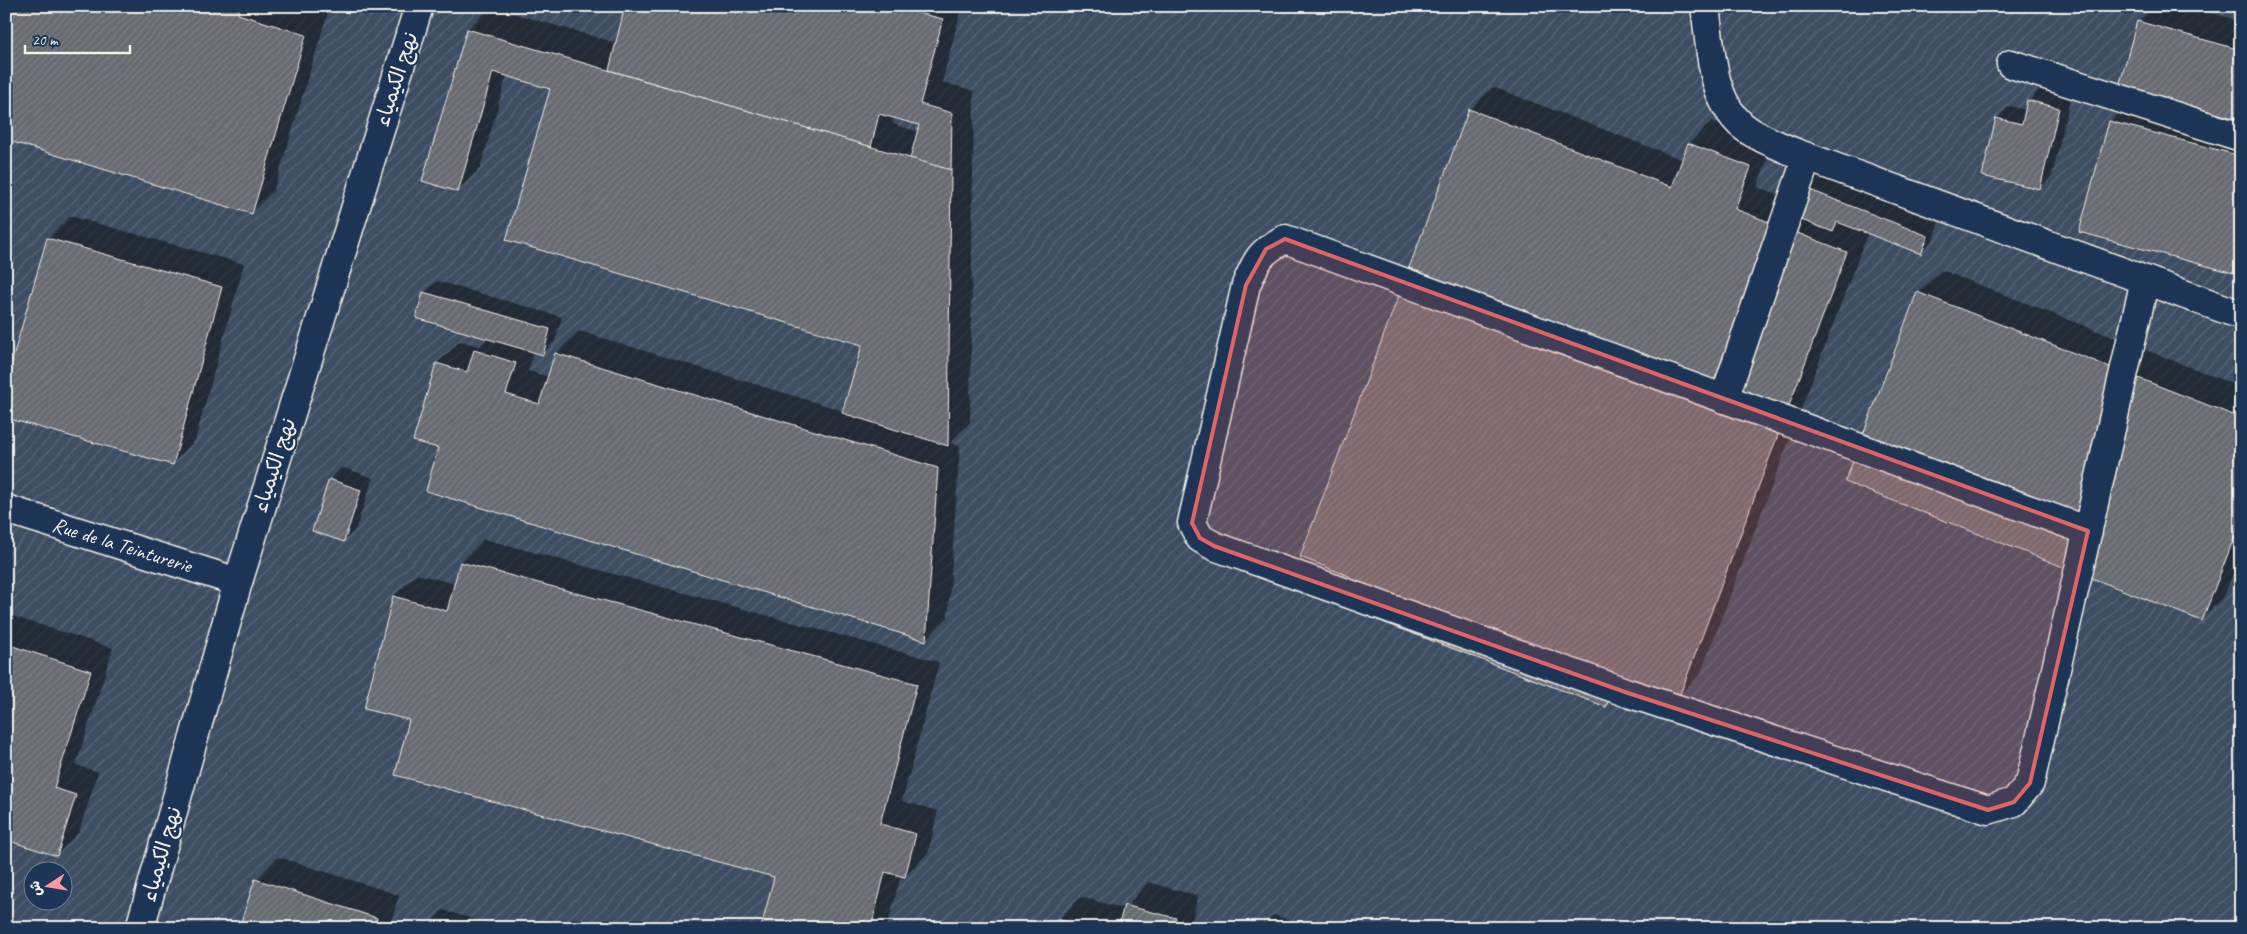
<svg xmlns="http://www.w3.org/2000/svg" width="2247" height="934" viewBox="0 0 2247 934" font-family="Caveat,'Playpen Sans Arabic',sans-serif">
  <defs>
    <pattern id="industrial-furrows" width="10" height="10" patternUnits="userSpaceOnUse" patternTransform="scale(1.25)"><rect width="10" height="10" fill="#3e4d62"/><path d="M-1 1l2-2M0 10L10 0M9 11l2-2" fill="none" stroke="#5a6778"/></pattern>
    <pattern id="building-hatch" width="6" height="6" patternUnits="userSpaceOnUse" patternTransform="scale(1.25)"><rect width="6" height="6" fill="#686a71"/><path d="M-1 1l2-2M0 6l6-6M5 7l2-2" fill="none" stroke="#7e8085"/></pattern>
  </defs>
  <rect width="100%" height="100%" fill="#2c405c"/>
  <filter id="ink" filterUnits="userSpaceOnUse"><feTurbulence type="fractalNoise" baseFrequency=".02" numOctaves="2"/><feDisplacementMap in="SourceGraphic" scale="10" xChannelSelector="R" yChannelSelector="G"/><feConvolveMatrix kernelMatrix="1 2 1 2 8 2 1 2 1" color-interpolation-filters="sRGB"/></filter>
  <g filter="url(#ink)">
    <path fill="url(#industrial-furrows)" fill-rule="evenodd" d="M6 6H2241V928H6ZM32 872H62V902H32Z"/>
    <g fill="#0007" fill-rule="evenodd">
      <path d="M10 6H307L328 12 274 190 251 213Z"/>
      <path d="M626 6H962L942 82 974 91 970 422 950 443 960 446 948 617 925 640 439 448 415 440 437 363 460 341 479 346 488 338 424 293 437 281 562 317 555 341 543 353 534 351 528 371 549 377 556 354 579 331 844 411 863 344 552 88 507 75 480 168 457 191 468 29 491 7 617 43ZM894 117 921 124 919 132 893 124Z"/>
      <path d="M2154 6H2187L2241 21V119L2138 22Z"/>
      <path d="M1493 87 1683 160 1689 144 1712 121 1773 145 1757 187 1782 196 1800 170 1939 223 1933 240 1920 253 1868 232 1700 675 1677 698 1629 683 1606 706 1350 575 1470 110Z"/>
      <path d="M2041 88 2071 95 2052 176 2040 188 1984 175 1997 118 2010 106 2026 110 2029 101Z"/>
      <path d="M2132 99 2241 127V273L2110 122Z"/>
      <path d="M70 216 244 264 195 440 173 463 48 238Z"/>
      <path d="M1941 270 2241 387V553L2224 596 2201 619 1918 293Z"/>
      <path d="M342 467 373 478 356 528 344 541 330 480Z"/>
      <path d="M484 539 939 662 902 801 938 811 928 853 905 876 901 875 887 928H762L776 876 411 720 394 596 417 574 456 584 461 562Z"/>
      <path d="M6 614 113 648 76 765 98 772 79 832 57 855 6 839Z"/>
      <path d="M278 857 399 895 389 928H241L256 880Z"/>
      <path d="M1148 882 1198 896 1192 921 1215 928H1056L1058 920 1081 897 1125 909Z"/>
      <path d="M443 910 502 928H425Z"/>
      <path d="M1273 915 1321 928H1261Z"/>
    </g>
    <g fill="url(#building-hatch)" stroke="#f4f1e8">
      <path d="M9 6H240L238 14 306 35 252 214 6 140V14Z"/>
      <path d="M625 6H908L907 10 943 19 920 104 952 113 951 170 910 159 919 125 879 114 871 147 609 70Z"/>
      <path d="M2137 21 2241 50V120L2119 87Z"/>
      <path d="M467 29 951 170 948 446 842 413 862 345 506 240 550 89 493 72 458 192 422 181Z"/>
      <path d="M2027 100 2059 108 2040 189 1982 176 1996 118 2022 124Z"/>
      <path d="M1469 109 1672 187 1688 143 1751 167 1735 209 1847 252 1678 700 1618 677 1606 707 1338 605 1349 576 1300 557Z"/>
      <path d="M2109 121 2241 156V275L2079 232Z"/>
      <path d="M1787 181 1928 236 1921 254 1837 222 1833 232 1775 210Z"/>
      <path d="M47 238 222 287 173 465 6 418V382Z"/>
      <path d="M423 292 550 329 543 355 416 318Z"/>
      <path d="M1917 292 2241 418V520L2202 621 1845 482Z"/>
      <path d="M474 350 516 363 506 394 539 404 555 353 938 468 926 641 426 491 438 448 413 441 436 363 467 372Z"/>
      <path d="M329 479 361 490 344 542 312 531Z"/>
      <path d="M460 562 917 684 880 824 916 834 905 877 885 872 871 928H761L774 877 395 775 409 720 364 709 393 596 447 611Z"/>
      <path d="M6 644 91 671 54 788 76 795 57 856 6 840Z"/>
      <path d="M2241 848V869L2236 868Z"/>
      <path d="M255 879 377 918 374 928H239Z"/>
      <path d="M1124 905 1176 918 1174 928H1118Z"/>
      <path d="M1057 919 1089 928H1055Z"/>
    </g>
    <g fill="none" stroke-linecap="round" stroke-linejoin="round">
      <defs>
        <g id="minor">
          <path d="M1705 6C1711 47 1710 104 1748 130 1763 140 1780 146 1796 153L2241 315"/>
          <path d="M2011 64 2241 137"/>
          <path d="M1724 399 1807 157"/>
          <path d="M6 509 238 582"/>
          <path d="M2088 531 1285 239C1260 252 1257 259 1246 285L1192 523 1200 538 1214 546 1628 693 1988 810 2014 802 2030 783 2145 280"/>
          <path d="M140 928 238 582 419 6"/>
        </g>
      </defs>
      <use href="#minor" stroke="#f4f1e8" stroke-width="31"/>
      <use href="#minor" stroke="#1d3557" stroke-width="28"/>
    </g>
  </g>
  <path fill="#df6462" fill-opacity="0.2" stroke="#df6462" stroke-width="4" stroke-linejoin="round" d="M1285 239 2088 531 2030 783 2014 802 1988 810 1628 693 1214 546 1200 538 1192 523 1246 285 1266 249Z"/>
  <g text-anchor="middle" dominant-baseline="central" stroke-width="4" stroke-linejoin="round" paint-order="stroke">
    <g font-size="21" fill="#f4f1e8" stroke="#1d3557">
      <text transform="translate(396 79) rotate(-72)">نهج الكيمياء</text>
      <text transform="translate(274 465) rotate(-72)">نهج الكيمياء</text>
      <text transform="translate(122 545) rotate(17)">Rue de la Teinturerie</text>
      <text transform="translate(161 854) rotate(-74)">نهج الكيمياء</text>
    </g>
  </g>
  <rect width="2247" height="934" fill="none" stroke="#1d3557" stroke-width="25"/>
  <rect x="12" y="12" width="2222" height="909" fill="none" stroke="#f4f1e8" stroke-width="2" filter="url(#ink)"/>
  <g transform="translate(48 886) rotate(258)"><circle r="24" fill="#1d3557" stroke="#738091"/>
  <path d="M0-4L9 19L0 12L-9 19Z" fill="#ff9aa2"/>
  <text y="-8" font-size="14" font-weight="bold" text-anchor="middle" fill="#f4f1e8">ش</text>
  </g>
  <path d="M25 45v8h105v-8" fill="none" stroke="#f4f1e8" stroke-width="2.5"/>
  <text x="32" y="45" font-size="15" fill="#f4f1e8" stroke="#1d3557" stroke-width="4" paint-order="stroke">20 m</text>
</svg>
